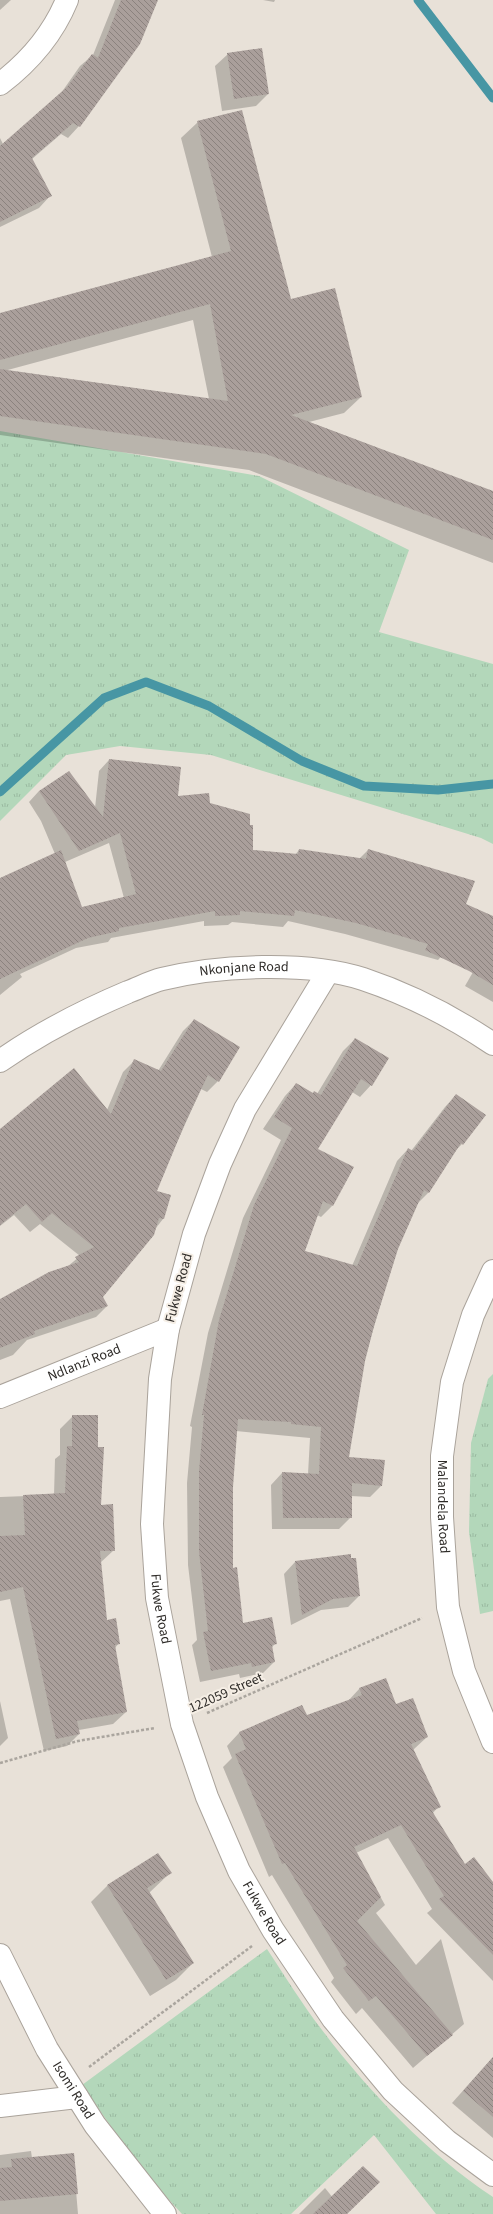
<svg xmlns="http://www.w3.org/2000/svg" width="493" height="2214" viewBox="0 0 493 2214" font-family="'Source Sans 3',sans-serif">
  <defs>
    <pattern id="grass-tufts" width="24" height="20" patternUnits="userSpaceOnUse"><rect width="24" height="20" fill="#b3d7ba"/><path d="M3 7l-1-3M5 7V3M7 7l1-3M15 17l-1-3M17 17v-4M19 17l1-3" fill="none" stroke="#9ab9a0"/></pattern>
    <pattern id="building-back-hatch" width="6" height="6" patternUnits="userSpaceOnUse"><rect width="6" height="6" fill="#aa9f9b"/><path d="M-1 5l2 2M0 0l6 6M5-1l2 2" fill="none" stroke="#8b827e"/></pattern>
  </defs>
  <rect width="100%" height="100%" fill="#e8e1d8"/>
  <g fill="url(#grass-tufts)">
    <path d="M0 431 259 476 409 550 379 632 493 664V844L481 838 211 755 120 746 66 755 0 821Z"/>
    <path d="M493 1374V1611L480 1614 469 1532 471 1443 488 1379Z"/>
    <path d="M267 1949C285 1976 302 2004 322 2030 370 2093 427 2153 493 2197V2214H436L374 2135 291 2214H182C144 2174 113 2130 82 2085Z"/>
  </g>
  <g fill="#0003" fill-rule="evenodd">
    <path d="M0 0H11L0 10Z"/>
    <path d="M115 0H156L79 126 68 138 61 134 32 159 50 196 39 208 0 227V138L3 144 59 96 80 66 93 55Z"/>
    <path d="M263 0H275L274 2Z"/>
    <path d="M228 54 268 94 256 106 222 111 215 66Z"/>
    <path d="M198 122 290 300 361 397 344 413 309 422 493 492V563L249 470 0 435V314L212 257 181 138ZM193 320 209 399 4 371Z"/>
    <path d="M109 760 177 797 209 804 252 851 295 855 299 850 359 859 368 850 448 949 438 960 345 934 288 921 283 927 232 922 228 925 204 926V921L111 938 108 942 76 948 20 974 22 977 0 995V879L55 854 41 821 29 802 39 791 95 808 99 771ZM109 843 124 898 81 908 65 862Z"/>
    <path d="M493 937V1002L465 986Z"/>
    <path d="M194 1020 218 1081 207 1092 201 1089 155 1191 170 1195 163 1219 102 1297 107 1306 96 1317 27 1340 13 1355 0 1360V1300L67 1267 80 1256 40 1224 30 1232 14 1215 0 1226V1130L74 1070 107 1110 123 1072 134 1061 158 1071 183 1031Z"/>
    <path d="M355 1039 371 1085 360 1097 352 1092 316 1150 332 1206 321 1217 317 1215 304 1251 352 1266 397 1161 408 1149 411 1151 445 1107 456 1095 462 1144 453 1153 428 1193 416 1205 397 1248 364 1361 348 1458 381 1486 370 1497 351 1496V1517L339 1529H272L271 1485 282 1473 308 1474 310 1438 236 1431 232 1487V1569L242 1625 276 1643 271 1648 274 1662 263 1673 240 1678 239 1674 200 1682 192 1645 197 1640 188 1565 187 1483 192 1427 190 1426 208 1333 243 1218 281 1140 263 1129 285 1096 296 1084 313 1094H317L343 1051Z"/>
    <path d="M73 1416 97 1448 100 1506 114 1550 100 1563 106 1621 119 1643 115 1648 126 1712 113 1724 79 1730V1734L67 1746 44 1751 10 1599 0 1601V1497L54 1495 55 1459 60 1455V1429Z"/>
    <path d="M295 1562 359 1596 348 1607 321 1610 291 1625 284 1574Z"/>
    <path d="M360 1688 396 1706 427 1737 413 1750 439 1806 432 1814 464 1866 493 1883V1981L427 1913 432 1909 388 1838 356 1853 385 1905 376 1913 416 1965 441 1939 464 2024 413 2068 362 2008 356 2014 331 1982 334 1978 272 1875 269 1877 223 1767 232 1758 227 1746 239 1733 301 1706 306 1716 348 1701Z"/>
    <path d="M0 1701 8 1738 0 1746Z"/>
    <path d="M158 1854 170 1873 149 1893 193 1963 176 1980 150 1996 91 1902 107 1886Z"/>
    <path d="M493 2057V2138L452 2103Z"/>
    <path d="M31 2151 32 2158 73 2155 78 2214H0V2155Z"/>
    <path d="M325 2188 346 2214H299Z"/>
  </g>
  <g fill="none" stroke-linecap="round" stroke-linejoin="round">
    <g stroke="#4796a4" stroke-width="9">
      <path d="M418 0 493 98"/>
      <path d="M0 792 104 698 146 682 209 706 302 761 364 786 438 790 493 784"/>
    </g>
  </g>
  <g fill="url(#building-back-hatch)">
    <path d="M121 0H158L140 44 80 127 73 123 32 158 52 196 0 222V146L67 87 92 54 98 58Z"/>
    <path d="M262 48 269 94 234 99 227 53Z"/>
    <path d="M242 110 291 299 335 288 362 397 291 415 493 491V540L266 454 0 416V369L228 401 210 304 0 360V313L231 251 197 121Z"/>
    <path d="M109 759 181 767 178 796 209 793 210 803 250 814V825H253V850L298 854 299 849 366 859 368 849 475 881 466 904 493 916V985L469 971 425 950 428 944 356 923 295 910 294 916 240 911V915L215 916V911L119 928V931L88 938 0 979V878L61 850 82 907 136 894 120 833 79 851 39 791 69 771 103 817Z"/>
    <path d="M194 1019 240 1047 219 1082 208 1075 186 1121 157 1191 171 1195 164 1219 159 1218 154 1235 103 1297 108 1306 34 1331 35 1334 0 1348V1299L49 1272 79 1262 75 1257 94 1247 52 1213 42 1222 26 1204 0 1225V1129L74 1068 111 1114 134 1059 161 1071Z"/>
    <path d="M355 1038 389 1058 372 1086 361 1079 318 1149 354 1167 333 1206 323 1201 305 1251 357 1266 408 1148 413 1151 456 1094 486 1115 463 1145 461 1143 429 1193 424 1190 398 1249 374 1326 365 1361 349 1457 385 1460 382 1486 352 1483V1518H283L282 1472 319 1474 321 1427 291 1424V1422L238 1419 233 1487V1568L237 1567 243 1623 272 1617 277 1644 272 1645 275 1662 252 1667 251 1663 211 1671 203 1632 208 1631 199 1552V1471L204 1415H202L219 1320 254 1205 292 1128 274 1117 296 1083 313 1093 314 1091 321 1095Z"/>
    <path d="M72 1415H98V1447H104L101 1505 113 1504 115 1551H100L107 1620 116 1618 120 1644 115 1645 127 1712 77 1721 80 1734 56 1739 23 1587 0 1592V1536L25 1535 23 1495 65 1493 67 1446H72Z"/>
    <path d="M351 1554V1558H356L360 1596 333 1599 302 1615 295 1561Z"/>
    <path d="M386 1678 396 1704 413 1698 428 1737 411 1744 441 1807 432 1811 465 1864 474 1857 493 1882V1955L439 1899 444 1896 401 1825 354 1847 381 1897 357 1921 453 2035 427 2056 376 1996 369 2001 343 1968 347 1965 285 1863 282 1864 235 1754 246 1749 239 1732 302 1705 307 1715 362 1695 359 1688Z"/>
    <path d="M158 1853 172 1873 147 1888 194 1963 166 1980 107 1885Z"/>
    <path d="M493 2057V2117L463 2091Z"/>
    <path d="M74 2153 78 2194 0 2201V2168L12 2167 11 2159Z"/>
    <path d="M363 2166 380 2182 347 2214H313Z"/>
  </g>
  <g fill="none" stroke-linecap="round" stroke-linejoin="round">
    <defs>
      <g id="minor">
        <path d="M0 84C29 62 53 34 67 0"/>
        <path id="s1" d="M328 972 245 1109 220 1164 194 1234 168 1329 160 1379 152 1524 157 1598 182 1724 207 1797 239 1871 273 1930 333 2019 393 2091 447 2141 493 2175"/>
        <path id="s2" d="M0 1061C40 1033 83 1011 128 992 139 988 150 982 162 979 218 965 308 961 363 979 408 994 453 1017 493 1044"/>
        <path id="s3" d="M0 1397 168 1329"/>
        <path id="s4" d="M0 1955 47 2049 95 2125 165 2214"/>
        <path d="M0 2106 77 2097"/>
      </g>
      <g id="secondary">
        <path id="s5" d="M493 1271 473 1315 452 1382 442 1456V1517L448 1607 464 1671 493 1742"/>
      </g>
    </defs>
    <use href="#minor" stroke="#aaa39b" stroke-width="24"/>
    <use href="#secondary" stroke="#aaa39b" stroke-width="24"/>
    <g stroke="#aaa59e" stroke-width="2.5" stroke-dasharray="3 2" stroke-linecap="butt">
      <path d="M207 1713 422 1618"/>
      <path d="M0 1763 78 1741 155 1728"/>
      <path d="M89 2067 252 1946"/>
    </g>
    <use href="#minor" stroke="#fff" stroke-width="22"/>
    <use href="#secondary" stroke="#fff" stroke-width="22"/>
  </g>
  <g text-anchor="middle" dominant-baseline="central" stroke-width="4" stroke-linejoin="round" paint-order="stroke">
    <g font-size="14" fill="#2f2c29" stroke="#f5eee5">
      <text stroke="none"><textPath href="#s2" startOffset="265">Nkonjane Road</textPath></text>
      <text transform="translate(179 1288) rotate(-75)">Fukwe Road</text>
      <text stroke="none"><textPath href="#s3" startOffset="91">Ndlanzi Road</textPath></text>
      <text stroke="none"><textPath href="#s5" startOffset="244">Malandela Road</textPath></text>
      <text stroke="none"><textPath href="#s1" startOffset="675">Fukwe Road</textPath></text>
      <text transform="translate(226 1693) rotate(-24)">122059 Street</text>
      <text stroke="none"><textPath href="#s1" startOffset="999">Fukwe Road</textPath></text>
      <text stroke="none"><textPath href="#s4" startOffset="154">Isomi Road</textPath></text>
    </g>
  </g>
</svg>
